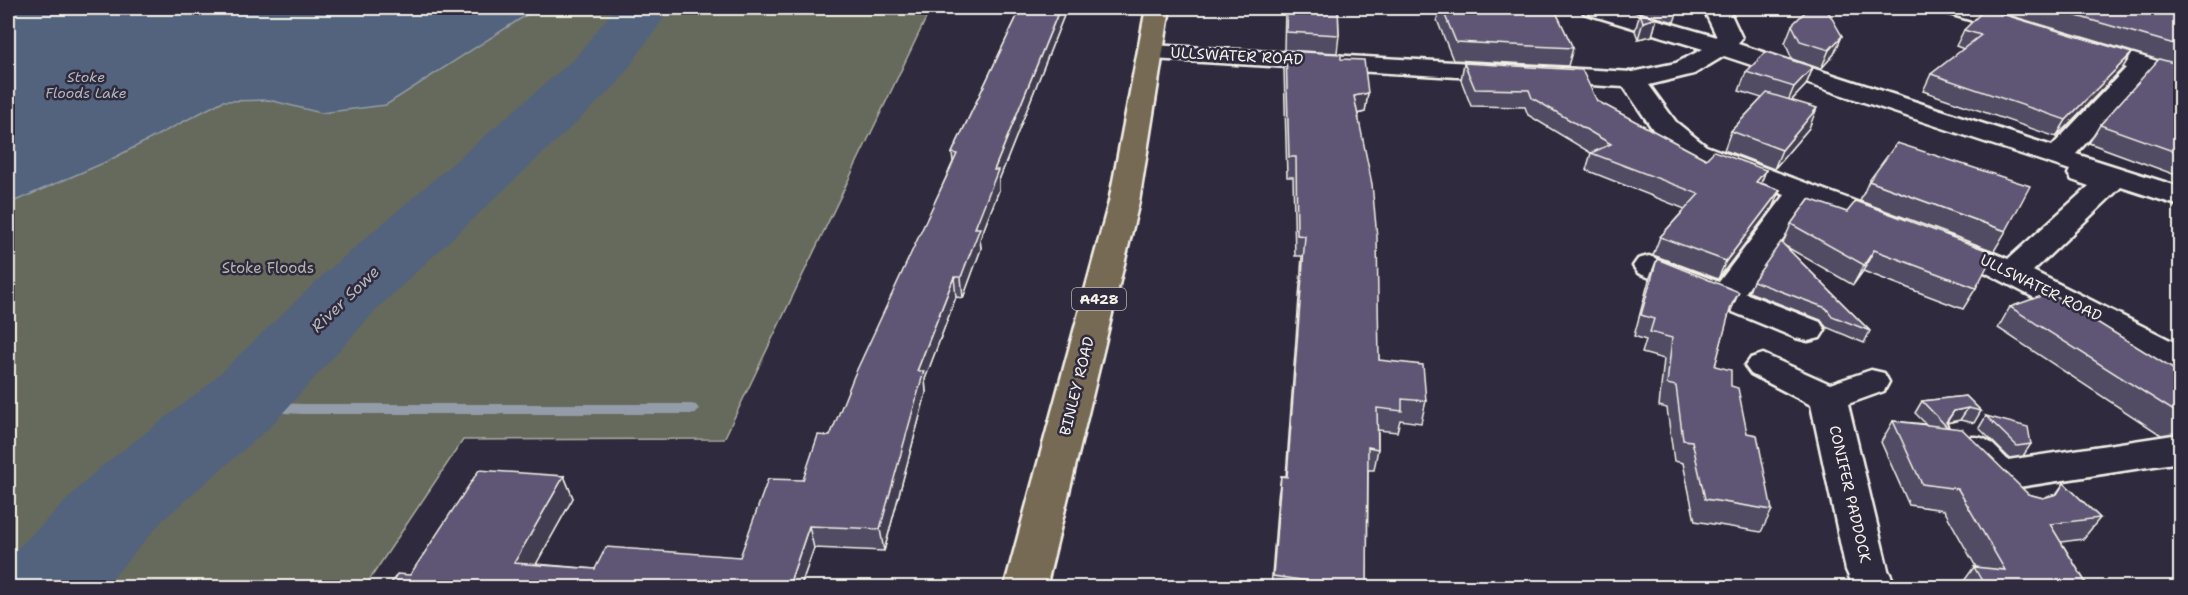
<svg xmlns="http://www.w3.org/2000/svg" width="2188" height="595" viewBox="0 0 2188 595" font-family="'Shantell Sans',sans-serif">
  <rect width="100%" height="100%" fill="#2f2a3d"/>
  <filter id="ink" filterUnits="userSpaceOnUse"><feTurbulence type="fractalNoise" baseFrequency=".0167" numOctaves="2"/><feDisplacementMap in="SourceGraphic" scale="12" xChannelSelector="R" yChannelSelector="G"/><feConvolveMatrix kernelMatrix="1 2 1 2 8 2 1 2 1" color-interpolation-filters="sRGB"/></filter>
  <g filter="url(#ink)">
    <path fill="#666a5c" stroke="#adaea2" stroke-width="1.5" d="M8 8H931L724 439 463 440 364 588 8 587Z"/>
    <path fill="#52637d" stroke="#939ca8" stroke-width="1.5" d="M8 8H533L531 12 386 105 321 113 269 100 223 101 106 162 8 204Z"/>
    <g fill="none" stroke-linecap="round" stroke-linejoin="round">
      <path fill="#939ca8" fill-rule="evenodd" d="M239 401 302 404H691L696 405 699 409 696 413 691 414H302L234 410 232 406 234 402Z"/>
      <path fill="#52637d" fill-rule="evenodd" d="M615 8H671L617 84 378 308 270 427 163 520 104 588H8V558L97 470 208 385 324 274 575 58Z"/>
      <defs>
        <g id="minor">
          <path d="M1581 8H1617L1717 37 1704 10 1706 8H1728L1742 38 1738 44 2052 146 2126 68 2076 52 2073 47 2076 42 2085 40 2094 42 2180 68V84L2148 74 2076 154 2180 187V206L2121 187 2033 271 2180 345V371L2168 367 1973 266 1936 252 1931 245 1936 238 1947 236 1958 238 2008 259 2089 186 2072 180 2068 174 2070 170 1724 56 1694 74 1649 85 1676 122 1706 146 1903 219 1907 225 1903 231 1892 234 1808 204 1745 293 1820 322 1825 330 1820 338 1808 341 1796 338 1638 273 1633 266 1638 259 1649 256 1719 282 1785 195 1686 158 1656 134 1624 87 1152 59 1143 57 1140 52 1143 47 1152 45 1632 72 1676 63 1703 49 1584 13Z"/>
          <path d="M1942 8H1977L2029 23 2033 28 2029 33 2021 35 1946 13Z"/>
          <path d="M1763 354 1830 384 1871 370 1884 373 1889 382 1884 391 1848 404 1888 570 1897 588H1854L1846 570 1811 405 1751 374 1745 366 1751 358Z"/>
          <path d="M2180 434V462L2000 490 1986 486 1955 449 1961 439C1986 432 1992 444 2008 460Z"/>
        </g>
        <path id="major" d="M1146 8H1170L1139 202 1046 588H1004L1109 202Z"/>
      </defs>
      <use href="#minor" stroke="#f4f1e8" stroke-width="5"/>
      <use href="#major" stroke="#f4f1e8" stroke-width="5"/>
      <use href="#minor" fill="#2f2a3d" fill-rule="evenodd"/>
      <use href="#major" fill="#766a54" fill-rule="evenodd"/>
    </g>
    <g fill="#514b64" stroke="#f4f1e8" stroke-width="1.5">
      <path d="M1021 8H1067L999 180V190L980 239 981 249 963 298 956 297 925 379 926 393 884 551 814 548 800 588 410 575 564 476 573 498 536 564 595 569 740 557 803 480 830 436 953 162 952 153Z"/>
      <path d="M1285 8H1338L1339 35 1337 53 1284 50Z"/>
      <path d="M1439 8H1554L1573 48 1568 66 1453 60 1437 20Z"/>
      <path d="M1628 8H1679L1674 22 1628 9Z"/>
      <path d="M1994 8H2181V177L2089 143 2100 125 2159 60 1992 10Z"/>
      <path d="M1640 13 1657 18 1652 36 1638 39 1635 31Z"/>
      <path d="M1792 25 1842 36 1834 54 1821 69 1792 59 1785 43Z"/>
      <path d="M1964 30 2122 69 2056 137 1923 91 1931 74 1964 49 1956 46Z"/>
      <path d="M1286 51 1368 93 1365 112 1358 114 1379 360 1426 401 1421 423 1400 420 1397 432 1378 430V449L1374 470H1368L1367 583 1395 588H1271L1278 497 1281 476H1286L1302 256H1295L1293 177H1287L1284 69Z"/>
      <path d="M1464 63 1597 101 1706 159 1766 170 1761 183 1780 190 1772 208 1718 279 1653 255 1660 237 1685 209 1586 170 1591 153 1528 115 1525 107 1471 106 1461 80Z"/>
      <path d="M1813 67 1806 85 1792 100 1809 128 1774 169 1724 150 1731 131 1762 98 1739 91 1746 72Z"/>
      <path d="M1869 181 2006 231 1994 251 1860 201Z"/>
      <path d="M1809 199 1976 288 1963 309 1863 271 1853 285 1785 246 1870 331 1864 343 1826 327 1821 320 1749 292 1753 281 1783 243 1791 224Z"/>
      <path d="M1657 259 1728 315 1715 366 1731 386 1772 510 1761 532 1695 521 1683 463 1674 461 1667 408 1659 406 1664 359 1642 353 1646 340 1634 336 1649 280Z"/>
      <path d="M2010 307 2181 374V433L2180 432 2161 435 1998 328Z"/>
      <path d="M1966 396 1981 411 1974 423 1960 420 1947 423 1949 427 2028 494 2043 498 2056 494 2064 483 2100 518 2083 539 2061 542 2089 588H1959L1974 567H1976L1944 510 1909 505 1881 442 1893 421 1926 424 1915 413 1922 401Z"/>
      <path d="M1986 416 2031 444 2023 456 2009 458 1979 428Z"/>
    </g>
    <g fill="#423d51" stroke="#f4f1e8" stroke-width="1.5">
      <path d="M1060 8H1067L999 180V190L980 239 981 249 963 298 961 277 975 228 994 170Z"/>
      <path d="M1657 18 1652 36 1638 39 1643 22Z"/>
      <path d="M1842 36 1834 54 1821 69 1829 50Z"/>
      <path d="M2132 53 2122 69 2056 137 2066 120Z"/>
      <path d="M1813 67 1806 85 1786 106 1794 87Z"/>
      <path d="M1368 93 1365 112 1351 115 1354 96Z"/>
      <path d="M1817 108 1809 128 1774 169 1782 150Z"/>
      <path d="M1766 170 1759 188 1756 182Z"/>
      <path d="M1780 190 1772 208 1718 279 1726 261Z"/>
      <path d="M1874 250 1863 271 1853 285 1864 265Z"/>
      <path d="M954 277 956 297 925 379 926 393 884 551 880 529 917 371Z"/>
      <path d="M1739 292 1730 313 1722 327 1731 306Z"/>
      <path d="M1968 408 1960 420 1946 423 1945 425 1954 411Z"/>
      <path d="M564 476 573 498 525 584 514 563Z"/>
      <path d="M809 526 814 548 800 588H788Z"/>
    </g>
    <g fill="#5e5774" stroke="#f4f1e8" stroke-width="1.5">
      <path d="M1021 8H1060L994 170H998L975 228H980L961 277H954L917 371H924L880 529 809 526 788 588H388L397 574 410 575 479 470 564 476 514 563 595 569 606 547 740 557 768 479 803 480 818 435 830 436 854 376 957 154 952 153Z"/>
      <path d="M1287 8H1338L1339 35 1286 32Z"/>
      <path d="M1442 8H1554L1573 48 1456 42Z"/>
      <path d="M1809 8H1826L1842 36 1829 50 1800 41 1792 25Z"/>
      <path d="M2049 8H2181V46Z"/>
      <path d="M1985 9 2132 53 2066 120 1931 74 1981 35 1964 30Z"/>
      <path d="M1640 13 1657 18 1643 22Z"/>
      <path d="M1286 51 1341 54V59L1364 60 1368 93 1354 96 1372 184 1377 237 1379 360 1423 365 1426 401 1402 399V411L1377 408 1378 449 1368 447 1367 583 1395 588H1335V585L1273 576 1281 476 1287 477 1305 236 1297 235 1296 157H1289Z"/>
      <path d="M1766 52 1813 67 1794 87 1746 72Z"/>
      <path d="M2159 59 2181 65V154L2100 125Z"/>
      <path d="M1464 63 1582 70 1597 101 1706 159 1714 151 1766 170 1756 182 1780 190 1726 261 1660 237 1699 194 1591 153 1611 144 1532 98 1529 90 1475 89Z"/>
      <path d="M1767 93 1817 108 1782 150 1731 131Z"/>
      <path d="M1897 143 2030 186 2006 231 1869 181Z"/>
      <path d="M1809 199 1847 212 1856 201 1994 253 1976 288 1874 250 1864 265 1791 224Z"/>
      <path d="M1781 242 1870 331 1832 316 1826 308 1753 281Z"/>
      <path d="M1657 259 1739 292 1731 306 1715 366 1731 370V386L1738 388 1747 433 1757 435 1772 510 1705 499 1692 441 1683 440 1676 386 1667 384 1672 338 1650 332 1654 319 1641 315Z"/>
      <path d="M2050 293 2181 374V413H2177L2010 307Z"/>
      <path d="M1966 396 1981 411 1968 408 1954 411 1946 422 1949 427H1947L1922 401Z"/>
      <path d="M1986 416 2028 427 2031 444 2017 446Z"/>
      <path d="M1893 421 1962 429 2028 494 2043 498 2057 494 2064 483 2100 518 2050 524 2089 588H1986L1974 567 2005 570 1958 489 1922 484Z"/>
    </g>
  </g>
  <g text-anchor="middle" dominant-baseline="central" stroke-width="5" stroke-linejoin="round" paint-order="stroke">
    <g font-size="14" font-style="italic" fill="#b3b8bd" stroke="#2f2a3d">
      <text x="86" y="77">Stoke<tspan x="86" dy="16">Floods Lake</tspan></text>
    </g>
    <rect fill="#2f2a3d" stroke="#b9b5b5" stroke-width="1.5" x="1072" y="288" width="54" height="22" rx="4.5"/>
    <g font-size="14" font-weight="bold" fill="#f4f1e8">
      <text x="1099" y="299">A428</text>
    </g>
    <g font-size="15" fill="#f4f1e8" stroke="#2f2a3d">
      <text transform="translate(1237 56) rotate(3)">ULLSWATER ROAD</text>
      <text transform="translate(2041 288) rotate(26)">ULLSWATER ROAD</text>
      <text transform="translate(1077 386) rotate(-76)">BINLEY ROAD</text>
      <text transform="translate(1850 494) rotate(77)">CONIFER PADDOCK</text>
    </g>
    <g font-size="15" fill="#b4b4a9" stroke="#2f2a3d">
      <text x="268" y="268">Stoke Floods</text>
    </g>
    <g font-size="16" font-style="italic" fill="#b3b8bd" stroke="#2f2a3d">
      <text transform="translate(345 299) rotate(-44)">River Sowe</text>
    </g>
  </g>
  <rect width="2188" height="595" fill="none" stroke="#2f2a3d" stroke-width="30"/>
  <rect x="15" y="15" width="2158" height="565" fill="none" stroke="#f4f1e8" stroke-width="2" filter="url(#ink)"/>
</svg>
